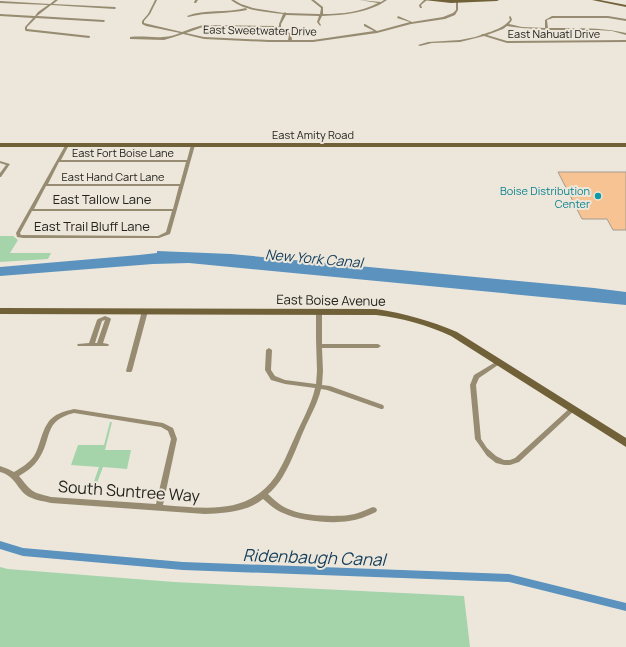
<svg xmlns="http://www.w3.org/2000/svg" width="626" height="647" viewBox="0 0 626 647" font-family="Manrope,sans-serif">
  <rect width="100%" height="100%" fill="#ede7db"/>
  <g fill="#a5d4ab">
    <path d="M0 236H13L18 240 10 253H51L48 259 0 262Z"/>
    <path d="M110 422H112L105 450H131L127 469 103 467 92 496H89L99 467 71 465 78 445H104Z"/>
    <path d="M0 567 8 569 174 582 464 596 470 647H0Z"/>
  </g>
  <path fill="#5b92be" d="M157 251 231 254 594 288 626 292V305L189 263 153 264 0 276V267L139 255 157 253Z"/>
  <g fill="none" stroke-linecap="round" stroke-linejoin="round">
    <path fill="#5b92be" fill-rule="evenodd" d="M0 541 23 548 183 562 509 574 626 603V611L509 582 183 570 23 556 0 549Z"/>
  </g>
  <path fill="#f8c392" stroke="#a59b92" d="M558 172H626V230H613L607 219H582Z"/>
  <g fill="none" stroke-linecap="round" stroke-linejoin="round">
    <g fill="#978c72" fill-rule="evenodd">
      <path d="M55 0H58L53 4 115 7 116 8 115 9 51 5 37 16 104 20 105 21 104 22 36 18 27 27V29L90 36V37L89 38 26 31 25 30V27L33 18 0 16V14L35 16 38 12 48 5 0 3V1L50 4Z"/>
      <path d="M155 0H157L150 14 144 21V23L148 24 182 32 193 28 203 25 279 26V24L283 14C265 12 245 11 231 0H234L241 4 253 8 284 13 285 12 286 13 319 14H320L321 8 311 0H314L323 7V14C342 14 361 12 378 3L359 0 381 2 384 0H387C369 13 344 15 322 16L319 22 321 25 320 26 317 22 319 16 286 15 281 24V27L291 34 292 40H313L374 31 364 26V24H365L377 31 410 22 397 18 398 16 412 22 443 17 453 13 456 10V2L457 1 458 2V10L455 15 445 19 411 24 377 33 313 42H269L204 39 183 34 174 37 164 40 130 39V37C149 35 160 41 180 33L146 26 142 24V21L148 14ZM203 27 279 28 289 35 288 40H269L204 37 186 33Z"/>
      <path d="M195 0H198L196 3H194Z"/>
      <path d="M424 0H427L421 5 422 8H420L419 5Z"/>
      <path d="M246 8 247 10C228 14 207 12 188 17L187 16C204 9 227 13 246 8Z"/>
      <path d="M510 16 511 17 512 20 509 24 522 27 545 28V20L552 16H608L626 19V21L608 18H553L547 20 548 28C576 28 599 27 626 33V35L612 31 597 30H547L522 28 507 26 503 29 487 35 507 41 626 40V42L507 43 484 36 460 42 432 43 420 46 418 45 428 42 460 40 475 37 481 35 482 34H484C493 31 503 28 510 20L509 17Z"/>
      <path d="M66 144 69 145 61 160H187L191 145 194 144 195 145 170 234 159 238H23L17 237 16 233ZM59 162H186L180 184H48ZM46 186H179L173 209H34ZM32 211H172L166 232 158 236 21 235 20 233Z"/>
      <path d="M0 161 10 164 1 177H0V173L6 165 0 163Z"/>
      <path d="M145 309 148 311 132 371 131 372H127L126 371 142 311Z"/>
      <path d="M319 310 322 312V344H378L381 346 378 348H322L323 371 322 385 330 386 383 405 384 407 383 409H381L327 390 321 389C318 403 310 416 304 430 295 450 286 480 268 494 275 501 282 507 291 510 305 516 335 517 349 515 358 514 365 510 373 507L376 508 377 510 376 512C367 516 358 520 349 521 332 524 299 521 283 513 275 510 269 504 263 499 247 512 225 513 205 514L51 503C43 501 33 500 26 495 16 487 15 476 0 472V466L8 469 14 472C21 468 29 463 34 456 37 451 39 444 41 438 48 418 53 414 74 409L163 423 173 428 177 439 163 505C205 508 247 516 275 477 283 465 288 452 294 439 301 422 311 406 315 388L285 384 271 380 265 370 266 350 269 348 272 350 271 370 275 376 285 380 316 384 317 371 316 339V312ZM74 413 161 427 168 431 171 439 156 504 51 497C31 492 32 492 19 476 26 472 33 467 38 460 53 439 42 421 74 413Z"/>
      <path d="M105 316 110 318 111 319 103 343 108 344 109 345 108 346H78L77 345 78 344 89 343 97 320 98 319ZM105 320 97 343H95L102 321Z"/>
      <path d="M499 360 501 361 502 362 501 363 479 378 476 385 481 439 487 448 496 456 504 460H510L515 458 571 407H575L576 409 519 462 510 465H504L496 463 487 456 475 439 470 385 474 375Z"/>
    </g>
    <g fill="#716139" fill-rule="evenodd">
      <path d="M424 0H499L497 1 451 3Z"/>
      <path d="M592 0H600L626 5V7Z"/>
      <rect x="0" y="143" width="626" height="4"/>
      <path d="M0 308 376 309C404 313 431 321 457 332L626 438V447L451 336C427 325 402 318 376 315L0 314Z"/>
    </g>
  </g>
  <circle fill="#0f9aa8" stroke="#ede7db" stroke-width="1.5" cx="598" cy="196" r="4"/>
  <g text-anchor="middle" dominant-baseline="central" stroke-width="4" stroke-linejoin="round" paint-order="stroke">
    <g font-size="11" fill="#23221d" stroke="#ede7db">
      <text transform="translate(260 30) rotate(1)">East Sweetwater Drive</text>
      <text x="554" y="33">East Nahuatl Drive</text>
      <text x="313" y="134">East Amity Road</text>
      <text x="123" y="152">East Fort Boise Lane</text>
      <text x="113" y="176">East Hand Cart Lane</text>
    </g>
    <g font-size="11" fill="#0d838f" stroke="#ede7db" text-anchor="end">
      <text x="590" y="190">Boise Distribution<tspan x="590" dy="13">Center</tspan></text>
    </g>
    <g font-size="13" fill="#23221d" stroke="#ede7db">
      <text x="102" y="199">East Tallow Lane</text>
      <text x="92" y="226">East Trail Bluff Lane</text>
      <text transform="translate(331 300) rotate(1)">East Boise Avenue</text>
    </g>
    <g font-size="14" font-style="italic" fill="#113c5b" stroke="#ede7db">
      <text transform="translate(314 258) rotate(5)">New York Canal</text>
    </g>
    <g font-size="16" fill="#23221d" stroke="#ede7db">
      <text transform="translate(129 491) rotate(4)">South Suntree Way</text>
    </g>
    <g font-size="17" font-style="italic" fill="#113c5b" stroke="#ede7db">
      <text transform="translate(314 557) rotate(2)">Ridenbaugh Canal</text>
    </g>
  </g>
</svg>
